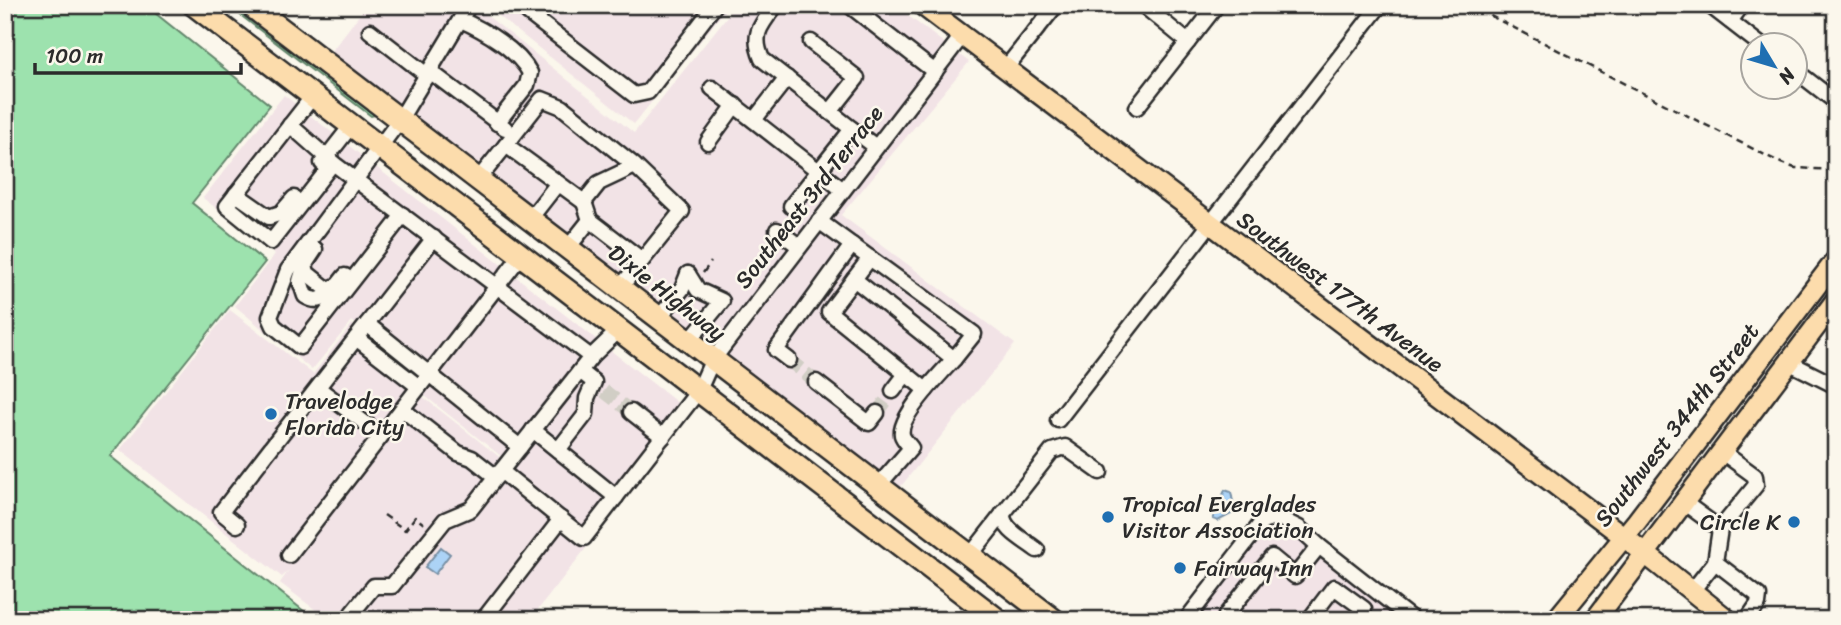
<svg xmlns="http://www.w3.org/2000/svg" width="1841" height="625" viewBox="0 0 1841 625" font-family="Sriracha,sans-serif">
  <rect width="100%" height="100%" fill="#fbf7ec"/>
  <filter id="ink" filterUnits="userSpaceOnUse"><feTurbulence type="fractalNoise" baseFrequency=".0143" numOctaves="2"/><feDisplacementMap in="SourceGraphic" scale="14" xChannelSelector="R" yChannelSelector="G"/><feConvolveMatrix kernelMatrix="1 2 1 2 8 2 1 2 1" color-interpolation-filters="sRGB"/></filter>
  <g filter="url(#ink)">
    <g fill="#f2e3e6">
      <path d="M367 5H474L634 133 736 5H894L969 62 841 215 1015 344 898 490 330 53Z"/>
      <path d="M485 5H729L634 124Z"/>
      <path d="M284 95 692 414 620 504 534 436 511 464 420 392 429 380 352 321 312 370 235 306 275 254 203 198Z"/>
      <path d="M230 310 313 374 352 324 422 378 287 550 298 558 300 556 294 552 418 393 512 467 534 438 618 507 530 620H329L280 583 289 570 282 577 120 450Z"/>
      <path d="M1273 503 1425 620H1179L1263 508Z"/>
    </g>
    <g fill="#9de2ae" stroke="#64866c" stroke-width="2">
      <path d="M5 5H145L270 105 192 203 265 262 110 456 315 620H5Z"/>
      <path d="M220 5H236L374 111 375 115 371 116 239 14Z"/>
    </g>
    <g fill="#acd3f6" stroke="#7890a5" stroke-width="2">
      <path d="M1225 490 1231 492 1235 512 1218 521 1213 519V510L1219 505Z"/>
      <path d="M441 547 450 554 435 574 425 567Z"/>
    </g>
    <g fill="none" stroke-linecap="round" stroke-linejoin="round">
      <g stroke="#d1cec5" stroke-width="14" stroke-dasharray="14 7" stroke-linecap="butt">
        <path d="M789 360 816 382"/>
        <path d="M604 391 631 412"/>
        <path d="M877 413 893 391"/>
      </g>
      <defs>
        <g id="minor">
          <path d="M534 5 528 13 634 95 648 92 715 5"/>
          <path d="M776 5C761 25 751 34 762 59L852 129"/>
          <path d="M849 5 935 72"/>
          <path d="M1143 5 1188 42 1217 5"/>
          <path d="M1709 5 1762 46"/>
          <path d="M461 20C484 30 518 50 530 73L527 85 497 123"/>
          <path d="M1730 21 1742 5"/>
          <path d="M370 31 428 76"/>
          <path d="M811 42 857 78 830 112"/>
          <path d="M1005 69 1056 5"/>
          <path d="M1796 71 1836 102"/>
          <path d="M431 72 505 128"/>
          <path d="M712 88 843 190"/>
          <path d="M313 96 227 206 271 242 333 163"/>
          <path d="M1137 107 1188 42"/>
          <path d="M754 120 787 78"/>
          <path d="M290 125 333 163 591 357 501 471"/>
          <path d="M708 142 735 105"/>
          <path d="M322 163 351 126"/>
          <path d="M477 181 506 145"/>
          <path d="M236 194 269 217 281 213 294 198"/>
          <path d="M584 202 590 220 642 260"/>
          <path d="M791 206 852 129 876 147"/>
          <path d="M403 215 300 347 274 326 270 317 288 270 399 121 469 5"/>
          <path d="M529 220 558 183"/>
          <path d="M819 221 974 334 954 359"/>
          <path d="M777 230 799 246"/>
          <path d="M434 238 367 324 520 447"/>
          <path d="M315 249 305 264 307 273 327 289 337 286 345 276"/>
          <path d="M567 249 590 220"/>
          <path d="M870 258 829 312 926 390"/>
          <path d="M305 264 300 281 305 296C319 305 326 297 337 286"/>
          <path d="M688 274 698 290 722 301 688 342"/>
          <path d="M854 279 954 359C942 372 898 417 902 435 903 439 908 444 911 448L877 487"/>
          <path d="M619 289 682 211 635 166 599 183 584 202 506 145 542 99 562 107 635 166"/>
          <path d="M658 319 682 289 688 274"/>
          <path d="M356 338 419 387"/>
          <path d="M591 357 619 330"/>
          <path d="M789 360 776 350 852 245"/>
          <path d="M1788 362 1836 386"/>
          <path d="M816 382 869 423 877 413"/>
          <path d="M318 388 381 435"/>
          <path d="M893 391 906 374"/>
          <path d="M402 409 458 453 472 458 496 477 501 471 584 538 699 390 712 361 962 36"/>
          <path d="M631 412 663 437"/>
          <path d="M1058 420 1380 5"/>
          <path d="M533 430 616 497"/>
          <path d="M558 450 586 414 587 398 594 382 580 371"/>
          <path d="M1682 501 1720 529"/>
          <path d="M1003 513C1001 529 1026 541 1037 550"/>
          <path d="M237 525 221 512 367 324"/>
          <path d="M289 555 522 254"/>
          <path d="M969 557 1052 451 1065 447 1100 472"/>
          <path d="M1715 562 1720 529 1756 485 1755 476 1721 451"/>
          <path d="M1692 591 1715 562 1759 596 1758 604 1747 620"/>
          <path d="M360 620 352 613 374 586H392L445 520 471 509 496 477"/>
          <path d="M483 620 561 519"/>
          <path d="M1186 620 1262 522 1277 517 1299 528 1319 546"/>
          <path d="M1227 620 1226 615 1272 557 1295 576 1319 546 1413 620"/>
          <path d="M1309 620 1334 587 1364 609 1356 620"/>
        </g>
        <g id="major">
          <path d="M922 5 1623 536 1728 620"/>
          <path d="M1556 620 1637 521 1836 260"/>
          <path d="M1595 620 1836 300"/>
        </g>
        <g id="highway">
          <path d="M194 5 998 620"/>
          <path d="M250 5 1054 620"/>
        </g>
      </defs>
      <use href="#minor" stroke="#2b2b2b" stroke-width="19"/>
      <use href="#major" stroke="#2b2b2b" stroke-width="24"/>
      <use href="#highway" stroke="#2b2b2b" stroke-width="26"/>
      <g stroke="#2b2b2b" stroke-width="2.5" stroke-dasharray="7 5" stroke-linecap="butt">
        <path d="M1469 5 1781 163 1795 168 1836 170"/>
        <path d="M703 273 711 262"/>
        <path d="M384 515 405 530 415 517 424 524"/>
      </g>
      <use href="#minor" stroke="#fbf7ec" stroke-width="14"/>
      <use href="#major" stroke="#fcdcac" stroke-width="19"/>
      <use href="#highway" stroke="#fcdcac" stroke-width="21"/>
    </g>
  </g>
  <g fill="#1f6fb2" stroke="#fbf7ec" stroke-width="2.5">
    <circle cx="271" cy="414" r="7"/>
    <circle cx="1108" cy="517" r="7"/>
    <circle cx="1794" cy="522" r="7"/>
    <circle cx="1180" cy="568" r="7"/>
  </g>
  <g text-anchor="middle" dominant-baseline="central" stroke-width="5" stroke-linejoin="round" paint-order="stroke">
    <g font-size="23" fill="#2b2b2b" stroke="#fbf7ec">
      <text transform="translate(809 197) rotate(-52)">Southeast 3rd Terrace</text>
      <text transform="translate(1340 292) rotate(37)">Southwest 177th Avenue</text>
      <text transform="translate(667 293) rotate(38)">Dixie Highway</text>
      <text transform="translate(1677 425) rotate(-52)">Southwest 344th Street</text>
    </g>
    <g font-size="23" fill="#2b2b2b" stroke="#fbf7ec" text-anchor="start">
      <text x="285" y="401">Travelodge<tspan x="285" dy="26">Florida City</tspan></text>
      <text x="1122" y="504">Tropical Everglades<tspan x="1122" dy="26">Visitor Association</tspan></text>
      <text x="1780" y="522" text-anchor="end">Circle K</text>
      <text x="1194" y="568">Fairway Inn</text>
    </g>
  </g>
  <rect width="1841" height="625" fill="none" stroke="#fbf7ec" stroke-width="28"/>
  <rect x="14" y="14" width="1813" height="597" fill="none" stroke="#2b2b2b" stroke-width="2.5" filter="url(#ink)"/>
  <g transform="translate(1774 66) rotate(128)"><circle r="33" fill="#fbf7ec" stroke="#a8a59f" stroke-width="2"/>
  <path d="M0-5L12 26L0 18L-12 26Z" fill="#1f6fb2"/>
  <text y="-10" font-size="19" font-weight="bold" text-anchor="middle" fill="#2b2b2b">N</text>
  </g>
  <path d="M35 63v10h206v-10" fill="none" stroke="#2b2b2b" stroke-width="3.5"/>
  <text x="46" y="63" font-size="21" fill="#2b2b2b" stroke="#fbf7ec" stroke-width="5" paint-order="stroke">100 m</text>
</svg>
